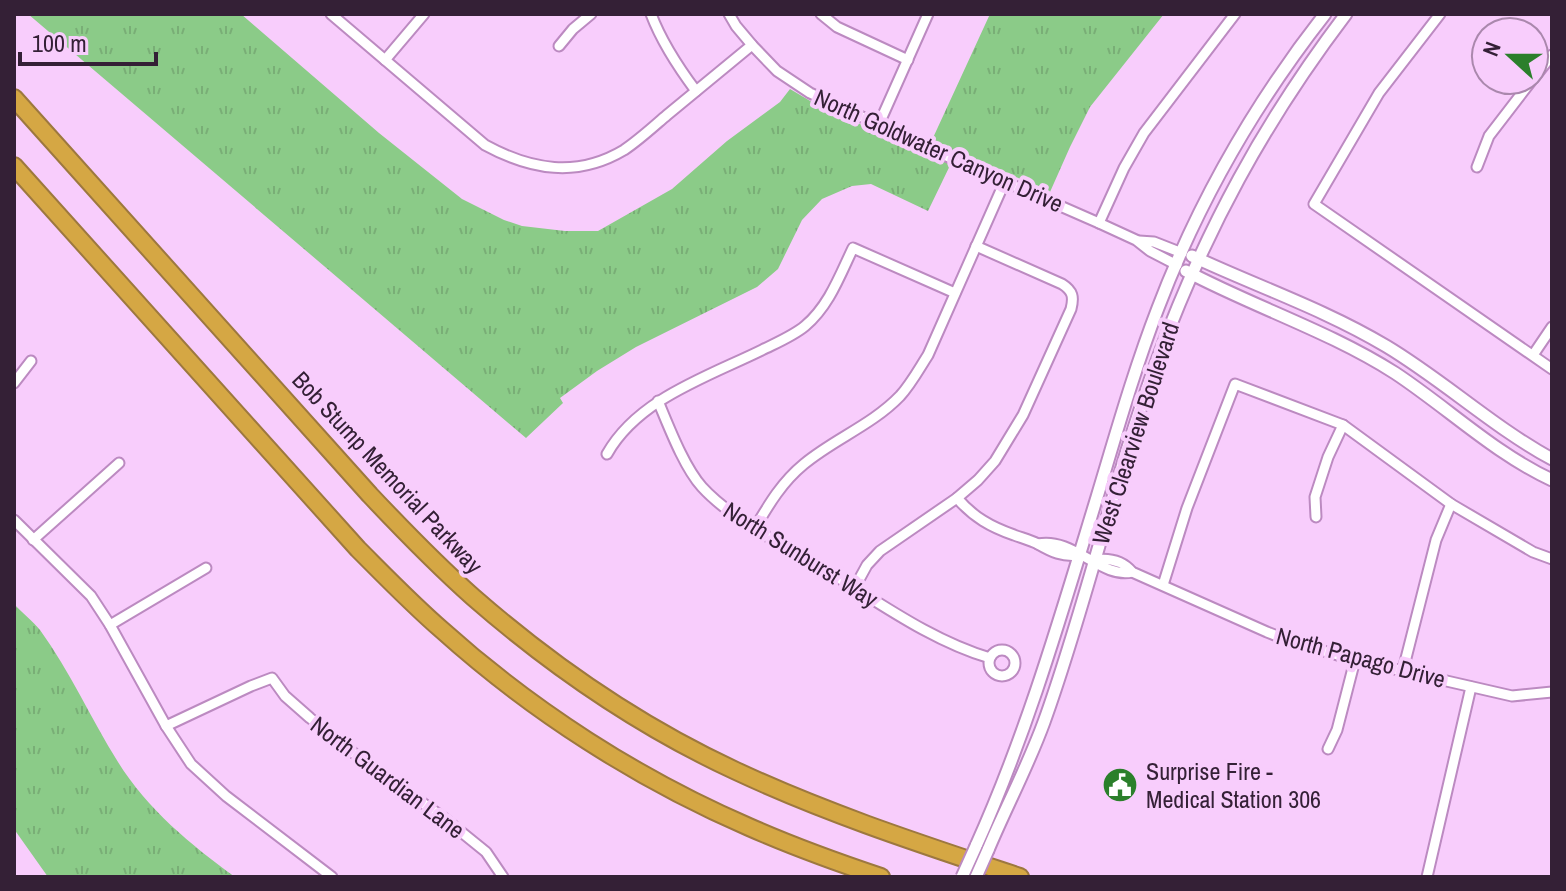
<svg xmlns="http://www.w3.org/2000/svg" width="1566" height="891" viewBox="0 0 1566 891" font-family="'Archivo Narrow',sans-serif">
  <defs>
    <pattern id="grass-tufts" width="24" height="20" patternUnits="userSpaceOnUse" patternTransform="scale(2)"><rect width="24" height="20" fill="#8bcb88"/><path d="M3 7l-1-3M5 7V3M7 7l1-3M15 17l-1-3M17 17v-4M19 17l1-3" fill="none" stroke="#79ae76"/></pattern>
  </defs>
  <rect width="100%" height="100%" fill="#f8cdfc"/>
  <g fill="url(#grass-tufts)">
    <path d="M28 14H241L379 133 462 199 504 220 522 226 565 231H598L672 189 727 141 780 102 790 89 817 105 926 153 990 14H1164L1090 107 1070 147 1050 192 957 151 928 211 871 184 852 186 822 199 802 220 778 269 757 287 636 347 597 371 560 398 563 403 526 438Z"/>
    <path d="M14 604C22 613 33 621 40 630 70 671 91 719 118 762 147 809 191 845 235 877H48L14 829Z"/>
  </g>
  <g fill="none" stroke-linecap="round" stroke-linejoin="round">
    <defs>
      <g id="minor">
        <path d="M331 14 485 145C531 170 577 178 624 150 639 140 653 127 667 115 695 92 723 69 752 45"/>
        <path d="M651 14C662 43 678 67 696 91"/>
        <path d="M729 14 736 26 752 45 777 71 810 93 955 160 1099 223 1136 240 1150 251 1177 265"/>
        <path d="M821 14 837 27 908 60"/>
        <path d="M1440 14 1379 93 1314 204 1552 369"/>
        <path d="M559 46 573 29 591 14"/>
        <path d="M385 60 424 14"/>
        <path d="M1534 78 1552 55"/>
        <path d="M879 124 928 14"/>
        <path d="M1477 167 1489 136 1532 80"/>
        <path d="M1099 223 1124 168 1144 133 1235 14"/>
        <path d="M1139 241 1154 242 1182 253"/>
        <path d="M1533 355 1552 327"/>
        <path d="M14 383 31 361"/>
        <path d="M658 401C669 427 684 467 702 487 732 520 790 549 829 572 880 603 932 641 990 658"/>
        <path d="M607 454C638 399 707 377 762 350 776 343 793 336 805 326 829 306 840 275 853 248L955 293"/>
        <path d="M957 498C973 517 991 527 1014 535 1022 538 1030 540 1038 544 1052 552 1062 557 1079 555"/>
        <path d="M1316 517 1315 497 1328 457 1343 425"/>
        <path d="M14 520 91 596 110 625 166 726 191 764 226 796 332 877"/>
        <path d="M755 528C769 504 782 482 804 464 834 439 872 425 900 396 911 384 919 369 928 355L1005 181"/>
        <path d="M33 540 119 463"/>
        <path d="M1038 544C1074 537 1101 579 1132 572"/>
        <path d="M1094 560C1108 558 1122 560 1132 572L1267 632 1292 642 1355 660 1512 696 1552 692"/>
        <path d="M1163 585 1187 508 1235 384 1343 425 1451 504 1533 552 1552 559"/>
        <path d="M855 587 867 565 880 551 957 498 978 480 995 461 1023 415 1071 309C1074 297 1073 291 1062 284L976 246"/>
        <path d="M110 625 206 568"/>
        <circle cx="1002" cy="663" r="13"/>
        <path d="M1403 670 1436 540 1451 504"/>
        <path d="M166 726 251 686 272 678 285 696 310 718 370 766 444 818 486 852 503 877"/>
        <path d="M1328 749 1337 730 1355 660"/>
        <path d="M1427 877 1471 687"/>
      </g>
      <g id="tertiary">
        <path d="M1192 256C1256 286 1324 309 1386 346 1443 380 1493 427 1552 459"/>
        <path d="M1186 271C1254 307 1329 331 1395 373 1448 408 1494 453 1552 480"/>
        <path d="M976 846C1027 733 1061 615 1097 497 1116 434 1134 370 1158 308 1198 203 1256 102 1325 14"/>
        <path d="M988 850C1006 807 1028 766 1044 722 1087 603 1114 477 1158 358 1205 231 1264 122 1346 14"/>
      </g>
      <g id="motorway">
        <path d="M14 98 370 495C403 530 437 565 473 597 552 666 641 727 736 771 828 814 924 845 1020 877"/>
        <path d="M14 166 358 549C386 577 413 605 442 630 532 711 638 779 749 827 792 846 836 862 881 877"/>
      </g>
    </defs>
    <use href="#minor" stroke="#bc8ac1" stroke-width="13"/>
    <use href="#tertiary" stroke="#bc8ac1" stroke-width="15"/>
    <use href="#motorway" stroke="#9d783f" stroke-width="20"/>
    <use href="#minor" stroke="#fff" stroke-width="9"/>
    <use href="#tertiary" stroke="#fff" stroke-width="11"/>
    <use href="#motorway" stroke="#d5a744" stroke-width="16"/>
    <defs>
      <g id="tertiary-bridge">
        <path d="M962 877 976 846"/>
        <path d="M976 877 988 850"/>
      </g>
    </defs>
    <use href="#tertiary-bridge" stroke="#bc8ac1" stroke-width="15" stroke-linecap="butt"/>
    <use href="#tertiary-bridge" stroke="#fff" stroke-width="11"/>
  </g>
  <defs>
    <symbol id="civic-disc" viewBox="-11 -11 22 22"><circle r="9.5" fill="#2b7f2b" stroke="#f8cdfc"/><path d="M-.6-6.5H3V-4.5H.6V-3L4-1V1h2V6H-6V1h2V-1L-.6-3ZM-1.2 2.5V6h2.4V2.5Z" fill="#fff"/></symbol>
  </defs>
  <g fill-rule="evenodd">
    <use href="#civic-disc" x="1100" y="765" width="40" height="40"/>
  </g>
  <g text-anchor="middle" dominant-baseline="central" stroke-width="8" stroke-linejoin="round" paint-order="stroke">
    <g font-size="24" fill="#342036" stroke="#f8cdfc">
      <text transform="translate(939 150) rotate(24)">North Goldwater Canyon Drive</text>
      <text transform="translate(1135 433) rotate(-72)">West Clearview Boulevard</text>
      <text transform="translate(388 472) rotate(47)">Bob Stump Memorial Parkway</text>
      <text transform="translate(801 554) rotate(32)">North Sunburst Way</text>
      <text transform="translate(1361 657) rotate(15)">North Papago Drive</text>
      <text transform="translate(388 777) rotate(37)">North Guardian Lane</text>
    </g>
    <g font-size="24" fill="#342036" stroke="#f8cdfc" text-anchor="start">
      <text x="1146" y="771">Surprise Fire -<tspan x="1146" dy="28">Medical Station 306</tspan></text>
    </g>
  </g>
  <rect width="1566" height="891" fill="none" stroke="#342036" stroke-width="32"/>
  <g transform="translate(1510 56) rotate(291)"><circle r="38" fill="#f8cdfc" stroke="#aa88ad" stroke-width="2"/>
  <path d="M0-6L14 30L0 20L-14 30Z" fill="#2b7f2b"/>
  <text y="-12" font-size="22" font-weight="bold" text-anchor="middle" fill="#342036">N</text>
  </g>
  <path d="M20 52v12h136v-12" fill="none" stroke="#342036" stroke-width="4"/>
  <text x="32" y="52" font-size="24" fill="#342036" stroke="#f8cdfc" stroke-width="6" paint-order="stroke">100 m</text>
</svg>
